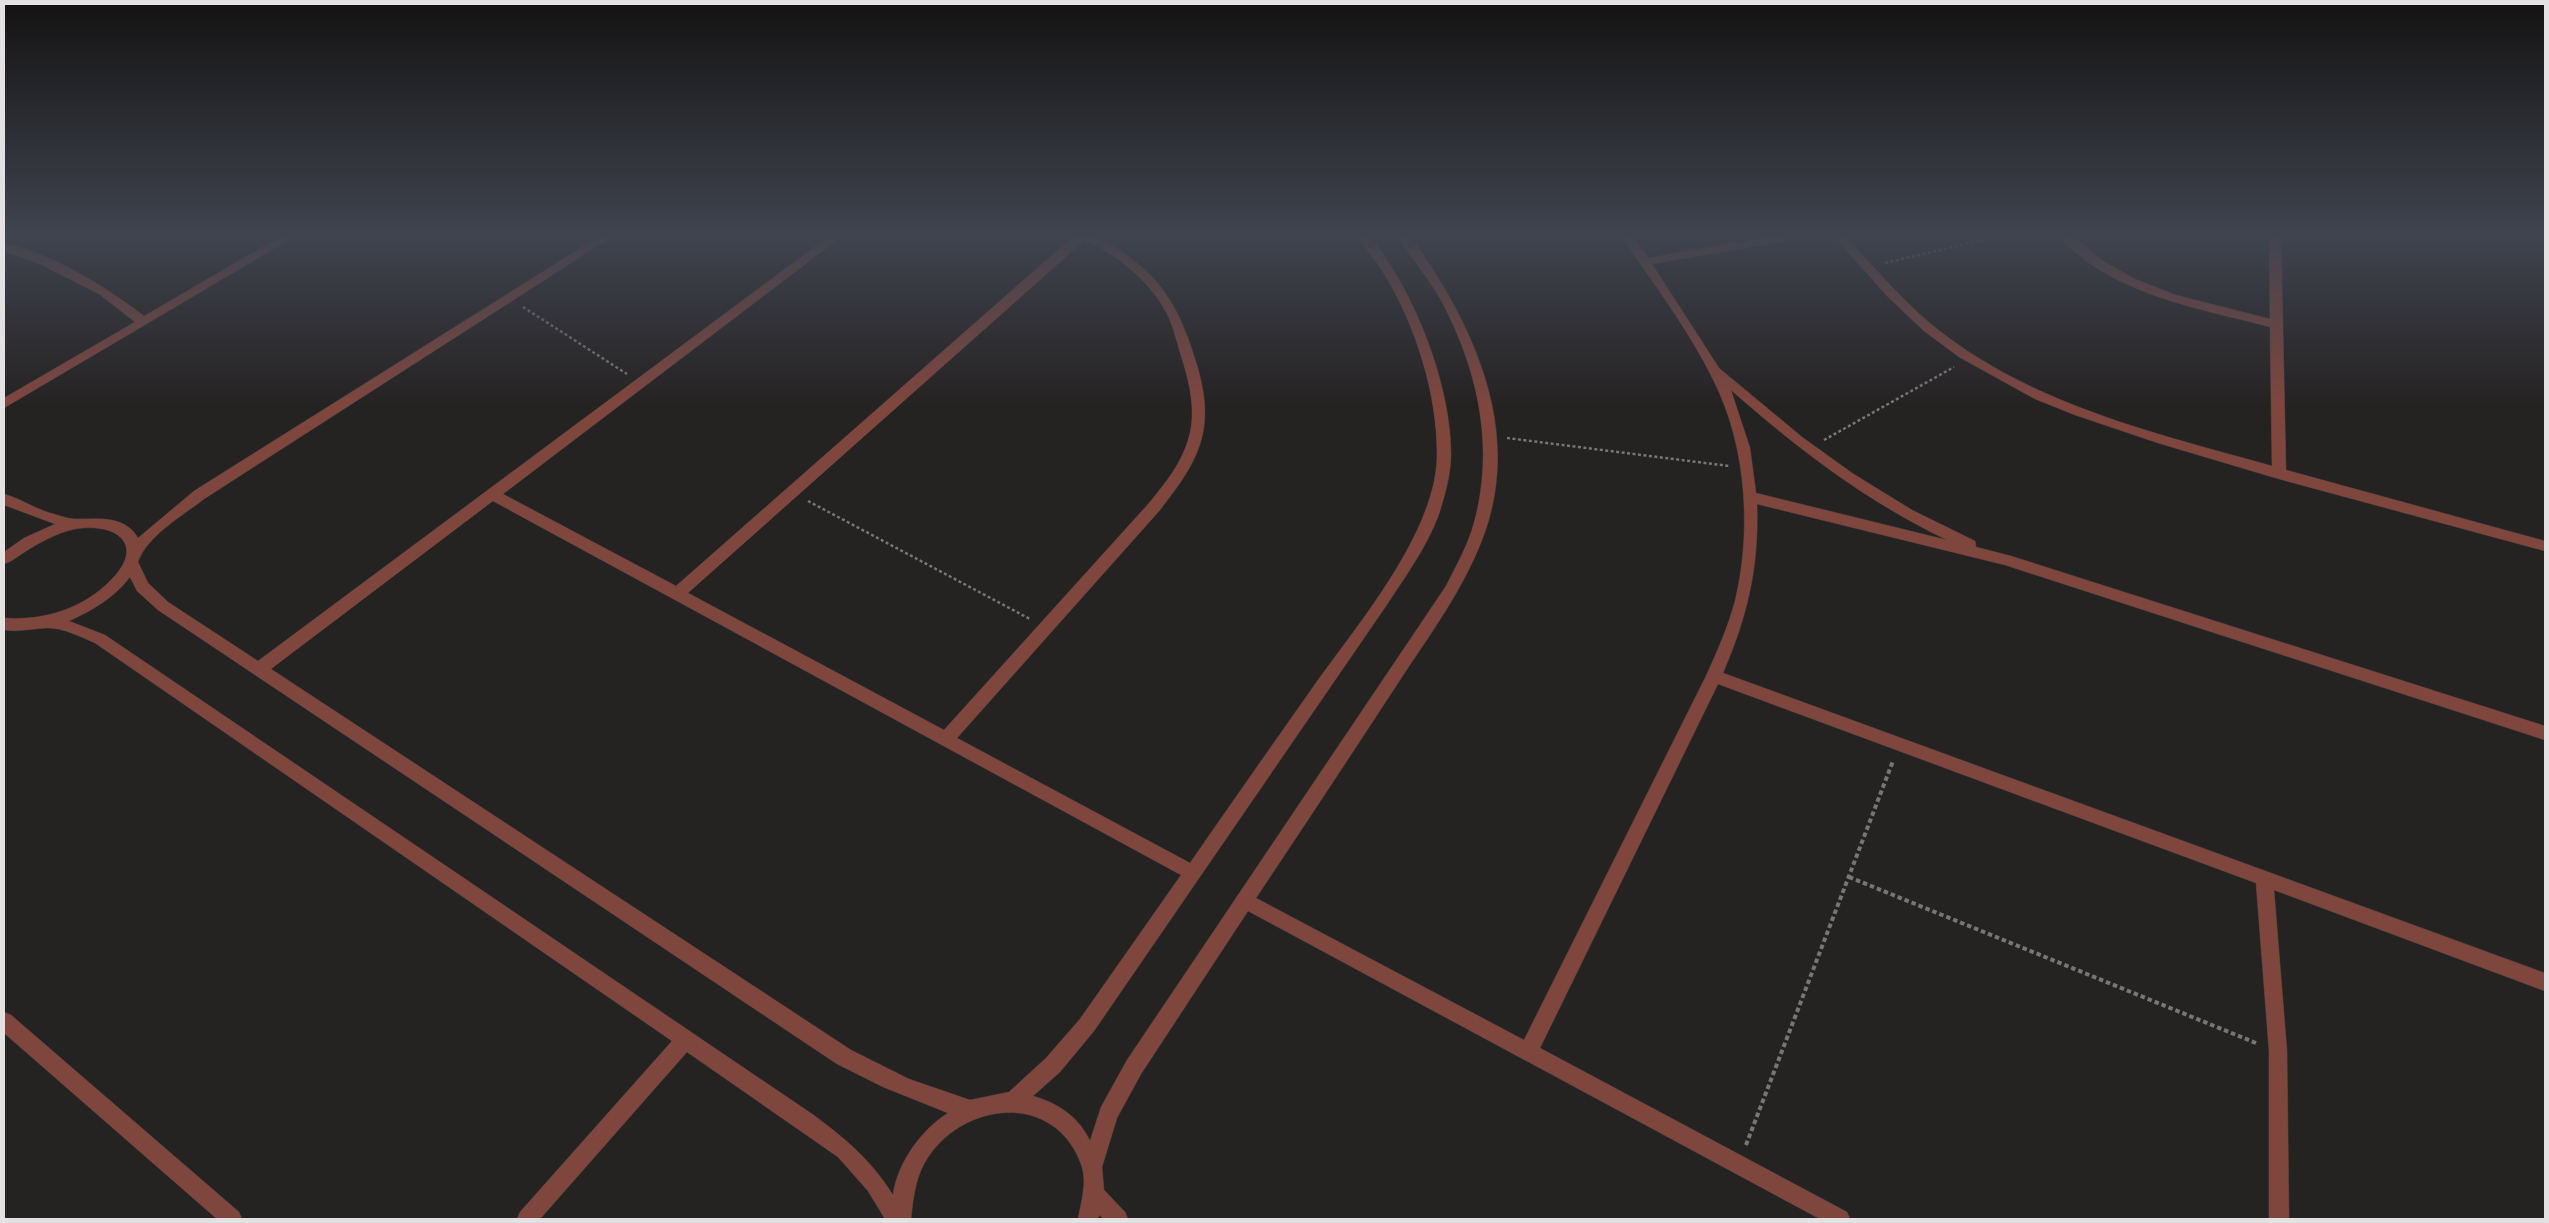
<svg xmlns="http://www.w3.org/2000/svg" width="2549" height="1223" viewBox="0 0 2549 1223" font-family="'Fira Sans',sans-serif">
  <rect width="100%" height="100%" fill="#252222"/>
  <g fill="none" stroke-linecap="round" stroke-linejoin="round">
    <defs>
      <g id="street">
        <path d="M285 234H299L4 408V398L135 322 99 294 42 265 4 251V243C55 255 103 285 144 316Z"/>
        <path d="M603 234H616L204 499C182 516 147 536 138 562L148 583 168 602 258 661 832 234H845L503 494 676 586 1076 234C1094 234 1107 241 1121 251 1164 280 1180 311 1195 359 1202 380 1207 404 1204 426 1200 459 1179 485 1160 510L957 738 1190 863C1230 805 1271 747 1311 690 1355 627 1438 532 1437 453 1437 394 1416 327 1386 277 1378 262 1364 248 1356 234H1368C1413 288 1451 383 1451 454 1451 474 1445 495 1439 514 1427 547 1405 577 1386 606L1094 1031 1060 1072 1033 1096C1058 1103 1079 1117 1090 1141L1101 1107 1127 1060 1446 586C1456 566 1468 545 1474 523 1495 446 1478 370 1441 300 1428 277 1409 256 1397 234H1409C1472 322 1525 430 1482 540 1462 592 1428 637 1398 683 1351 755 1304 826 1256 898L1524 1040 1706 676C1717 652 1728 627 1735 601 1751 535 1747 455 1719 392 1694 336 1654 285 1620 234H1632L1648 258 1783 234H1806L1800 238 1652 264 1719 368 1802 437 1852 473 1912 510 1975 541 1976 547 2011 556 2545 726V740L2005 565 1757 504C1759 567 1748 615 1723 673L2545 973V991L2274 890 2287 1051 2289 1219H2269V1051L2256 883 1718 684 1540 1048 1847 1212 1850 1219H1820L1248 911 1141 1074 1117 1118 1102 1167 1104 1190 1125 1212 1128 1219H1104L1099 1215 1098 1219H1078C1081 1202 1087 1184 1082 1167 1056 1089 959 1101 924 1164 915 1181 913 1200 911 1219H885L868 1191 838 1157 687 1052 540 1219H517L520 1212 672 1041 95 643C81 637 62 627 46 628 31 629 19 632 4 630V618C43 621 83 609 111 580 147 544 115 522 75 529 56 533 39 543 23 553 17 557 11 562 4 564V552L24 538 55 524 4 505V494C19 498 34 508 50 513 58 515 68 519 76 519 98 519 125 515 138 538L194 491ZM1085 240C1117 255 1149 280 1166 312 1174 327 1177 343 1182 359 1190 384 1196 412 1189 437 1182 463 1166 482 1150 502L944 730 688 593ZM1731 390C1798 449 1866 501 1947 540L1756 493 1750 448ZM493 501 1181 875 1080 1019 1046 1058 1009 1092 970 1100 909 1079 851 1050 271 669ZM130 577 137 591 158 610 837 1064 883 1087 948 1113C922 1129 897 1163 893 1195 872 1161 847 1140 815 1116L105 635 69 621C93 610 114 598 130 577Z"/>
        <path d="M1832 234H1844C1872 265 1899 297 1931 324 2028 404 2154 433 2272 466L2270 327C2202 309 2104 293 2058 234H2071L2103 261 2135 279 2176 295 2270 319 2269 234H2281L2286 470 2545 541V551L2279 479 2158 443 2075 415 2035 399 1959 357 1924 331 1888 297Z"/>
        <path d="M4 1012 11 1015 239 1212 242 1219H217L4 1033Z"/>
      </g>
    </defs>
    <use href="#street" stroke="#403d3d" stroke-width="1"/>
    <g stroke="#787575" stroke-width="2.5" stroke-dasharray="3 2.5" stroke-linecap="butt">
      <path d="M1885 263 2008 234"/>
      <path d="M523 307 627 374"/>
      <path d="M1507 438 1729 466"/>
      <path d="M1824 440 1954 367"/>
      <path d="M808 501 1030 619"/>
    </g>
    <g stroke="#787575" stroke-width="4" stroke-dasharray="4.5 3" stroke-linecap="butt">
      <path d="M1849 877 2256 1043"/>
      <path d="M1746 1145 1893 761"/>
    </g>
    <use href="#street" fill="#7f463e" fill-rule="evenodd"/>
  </g>
  <linearGradient id="sky" x2="0" y2="1"><stop stop-color="#141313"/><stop offset="0.58" stop-color="#40444f"/><stop offset="1" stop-color="#40444f" stop-opacity="0"/></linearGradient>
  <rect width="2549" height="405" fill="url(#sky)"/>
  <rect width="2549" height="1223" fill="none" stroke="#e3e1e1" stroke-width="10"/>
</svg>
